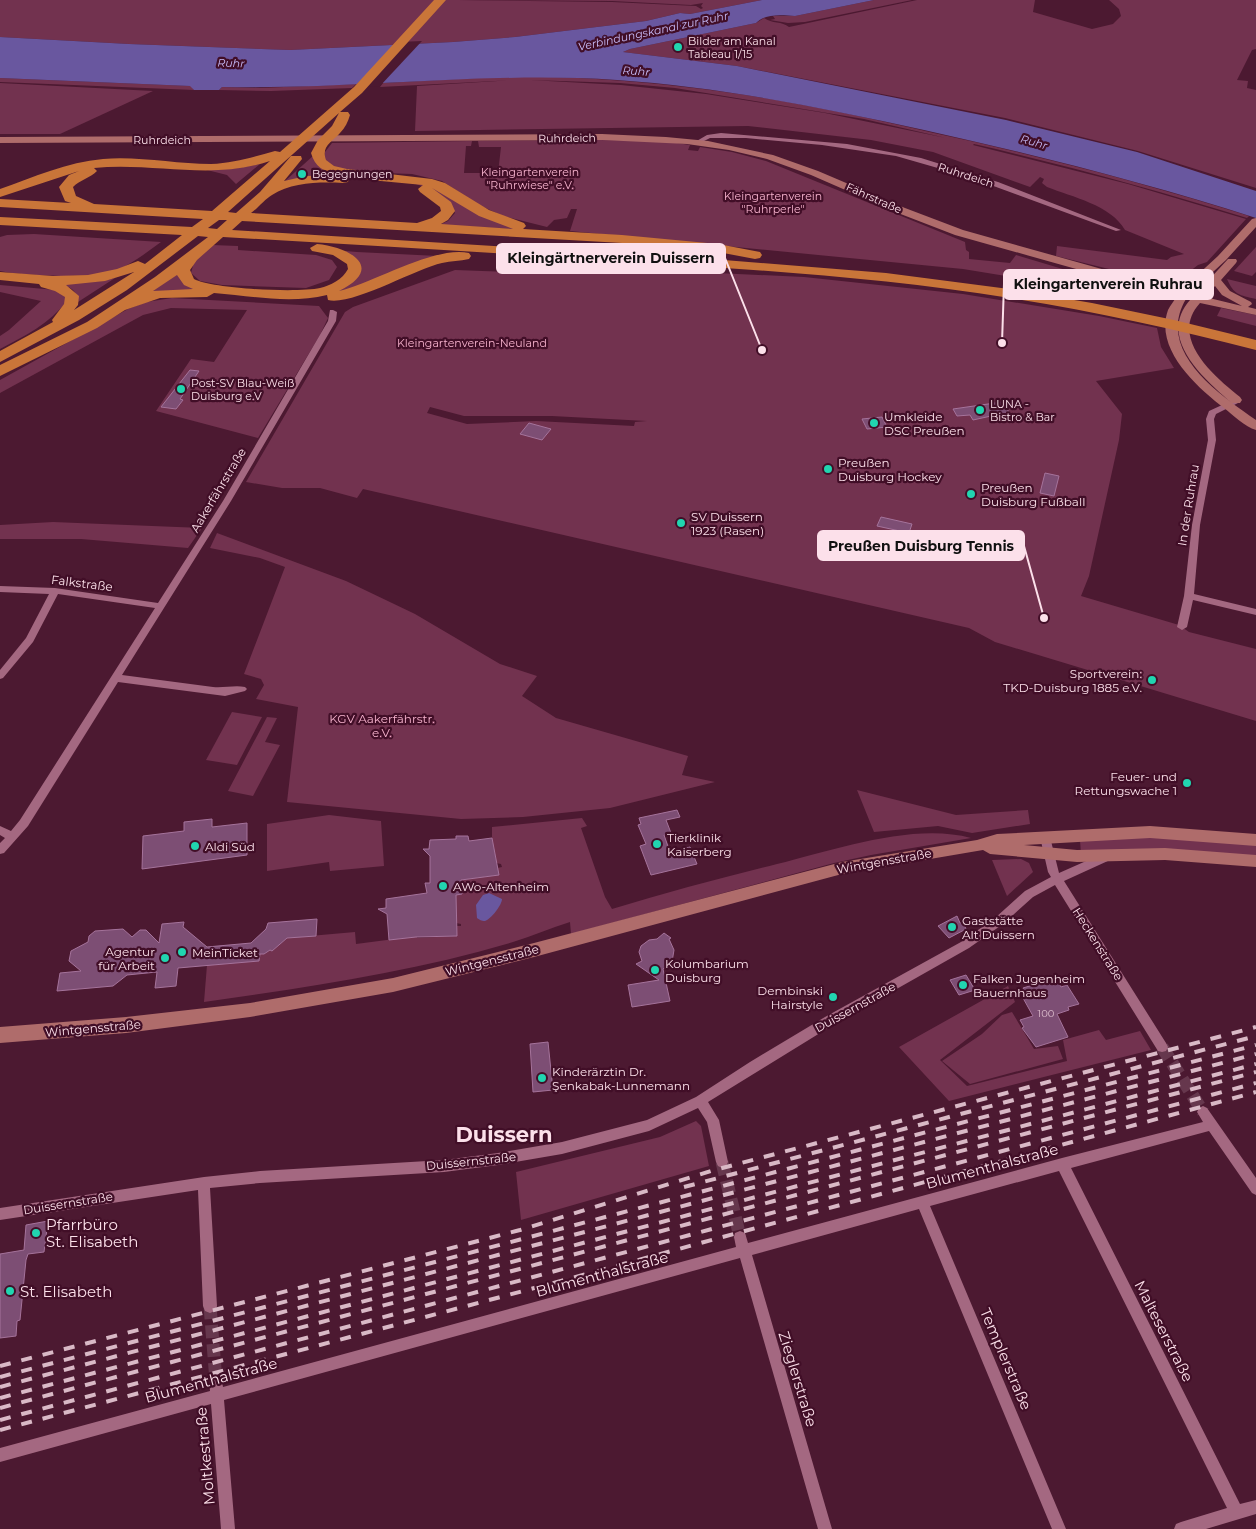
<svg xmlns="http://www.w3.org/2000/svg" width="1256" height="1529" viewBox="0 0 1256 1529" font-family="Montserrat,sans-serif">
  <rect width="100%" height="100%" fill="#4c1931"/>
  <g fill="#72324f" fill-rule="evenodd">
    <path d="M0 0H458L612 2 696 6 701 9 703 8 701 6 703 3 691 5 612 1 478 0H762L690 14 680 13 646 21 515 37 453 42 290 50 129 44 0 37Z"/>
    <path d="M874 0H912L805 22 788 23 770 20 775 19 773 16H795Z"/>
    <path d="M917 0H1035L1033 12 1092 29 1113 24 1121 16 1119 9 1109 0H1256V49L1252 50 1237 80 1248 81 1247 88 1256 90V188L1138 151 1005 118 737 66 623 52 630 49 756 23 764 18C772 24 782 21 789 27Z"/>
    <path d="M515 76C572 77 628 80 685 87 769 96 852 114 934 133 1040 156 1145 183 1249 216L1247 218C1156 190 1066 165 974 144L973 145 1128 184 1246 219 1207 262 1198 265 1181 278 1176 276 1170 284 1056 256 1057 246 1167 260 1171 257 1184 254 1125 230C1111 205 1072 197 1047 187L1042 183 1044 179 1040 177 1030 187 933 152 871 140 748 126 415 131 417 86 513 80 380 87 383 83ZM530 80 620 83 675 88 864 119 946 138 825 113 706 94 621 85Z"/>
    <path d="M0 78 191 86 194 90 0 82Z"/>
    <path d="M0 83 153 91 60 134H0Z"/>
    <path d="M356 84 352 88 271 91 219 90 222 87 260 88Z"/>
    <path d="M600 140 663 141 690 145 688 150 698 151 700 147 732 152 766 161 965 242 966 250 969 252V259L1010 263 1016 255 1136 291 1134 297 963 269 570 231 577 209H571L567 218 554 220 547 227 503 216 479 205 442 181 412 174 354 172 335 168 324 160 325 152 332 143 472 141 471 146H466L464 173H498L501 147H479L478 141Z"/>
    <path d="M313 156 341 175 285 181Z"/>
    <path d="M260 164 236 184 227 175 207 170 238 168Z"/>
    <path d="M404 181 432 185 498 222 528 230 439 225 448 221 455 213C444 193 426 186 404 181Z"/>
    <path d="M34 234 161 242C146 253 132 264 115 271 94 279 23 276 0 271V237L7 235Z"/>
    <path d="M212 245 238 246V250L316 255 332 260 337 267 329 280 306 288 222 285 200 281 191 273 194 262Z"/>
    <path d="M1256 247V272L1252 276 1234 271Z"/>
    <path d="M345 251 357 252 438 256 352 289 330 295 356 279 360 269Z"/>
    <path d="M546 265 804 277 963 294 1099 316 1157 328 1161 347 1174 368 1096 381 1122 414 1119 440 1089 576 1081 596 1179 625 1189 632 1256 649V721L995 642 969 628 363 489 357 498 320 488H282L246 482 345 312 353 307 455 270 542 273ZM430 407 464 416H552L647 421 635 422 634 426 536 421 467 424 427 413Z"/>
    <path d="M178 270 200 289 144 294Z"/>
    <path d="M115 278 78 302C77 288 67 286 55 282L102 281Z"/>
    <path d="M1227 279 1256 286V299C1239 295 1234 295 1227 279Z"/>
    <path d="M0 285 56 290 64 293 67 301C50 323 25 336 0 349V336L9 330 41 301 0 292Z"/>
    <path d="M172 298 319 306 328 318 320 335 258 438 156 411 191 359 214 362 247 310 171 308 143 315 0 393V380L128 309 146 302Z"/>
    <path d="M1221 308 1256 315V326L1217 316Z"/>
    <path d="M53 522 202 528 188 548 81 539H0V525Z"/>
    <path d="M217 533 346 581 415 614 500 664 537 676 522 696 556 718 688 756 682 775 715 782 610 808 523 817 461 819 287 802 298 707 256 699 264 685 261 679 244 674 285 567 260 558 210 548Z"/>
    <path d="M232 712 262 717 237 765 206 760Z"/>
    <path d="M267 717 277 718 265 742 280 745 253 796 228 791Z"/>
    <path d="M857 790 956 815 1028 810 1030 824 972 833 938 826 874 832Z"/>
    <path d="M329 815 381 821 384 866 330 871 329 862 267 871V824Z"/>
    <path d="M582 818 587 826 581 828 605 897 612 909C667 892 722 878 777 864 834 850 914 822 971 838L871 855 834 863 571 934 570 922C551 928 532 936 513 942 413 972 308 987 204 1002L207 965 259 961 260 954H264L270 950 272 951 287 938 355 932 356 944 402 938 417 927V938L456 936 457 926H461V924L456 923V895L462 894 461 880 498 875 497 868 502 867 501 864 496 863 492 838V827Z"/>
    <path d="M1153 837 1256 844V857L1081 854 1080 840Z"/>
    <path d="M1021 859 1029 863 1033 872 1007 896 992 860Z"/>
    <path d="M1008 986 1015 1002 940 1060 967 1086 1067 1061 1063 1040 1099 1030 1106 1040 1140 1031 1151 1050 949 1101 899 1047Z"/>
    <path d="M1012 1012 1034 1049 1058 1046 1063 1059 970 1084 942 1061 982 1034 1002 1015Z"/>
    <path d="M696 1121 701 1126 709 1166 521 1220 516 1172 660 1137Z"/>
  </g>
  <g fill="#69579f">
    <path d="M762 0H874L795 16C783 15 765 13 756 23L630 49 623 52 737 66 1006 120 1137 152 1256 191V218C1147 183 1036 155 924 130 823 108 721 87 617 80 485 71 354 90 222 87L219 90H194L190 86 0 78V37L129 44 290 50 453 42 515 37 646 21 680 13 690 14Z"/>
    <path d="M489 893 502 899C502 905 491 919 485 921 481 921 480 920 477 918L476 905 483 895Z"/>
  </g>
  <path fill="#4c1931" d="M422 41 380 86 354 87 399 42Z"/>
  <g fill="#7d4e74" stroke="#a5739b">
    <path d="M190 370 199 371 180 399 183 400 176 409 161 407Z"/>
    <path d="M1002 402 1009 412 973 420 970 415 957 416 953 409Z"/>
    <path d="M882 417 887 427 867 429 862 419Z"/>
    <path d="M529 423 551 429 542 440 520 434Z"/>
    <path d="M1045 473 1059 476 1054 496 1040 493Z"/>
    <path d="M881 517 912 524 909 533 877 526Z"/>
    <path d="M677 810 680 817 666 820 671 833 664 835 670 852 690 847 697 864 651 875 640 846 646 844 638 825 641 824 639 818Z"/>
    <path d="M212 819V827L247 823V855L142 869 143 836 184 831V822Z"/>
    <path d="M456 836H468L469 841 492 838 499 875 461 880 462 894 456 895 457 936 416 937 389 940 387 914 378 909 386 908V899L427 893 425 883H430V856L423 849H429L430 840 456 839Z"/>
    <path d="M957 916 960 923 963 922 966 929 949 938 938 926Z"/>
    <path d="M317 919 316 936 287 938 272 951 270 950 264 954H260L259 961 178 968 176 986 155 988 157 972 127 975 113 986 57 991 60 973 81 971 69 961 71 951 88 942 89 936 95 931 123 929 132 937 140 930H146L159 943 162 924 184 922 183 927 207 947 251 943 266 929 268 923Z"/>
    <path d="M664 933 671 938 669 939 674 950 672 962 663 969 670 1001 632 1007 628 985 659 980 636 964 642 961 639 952 641 946 649 940 657 939Z"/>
    <path d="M966 975 975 990 959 995 950 980Z"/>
    <path d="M1056 978 1061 987 1067 985 1079 1004 1068 1007 1069 1010 1057 1014 1068 1037 1036 1047 1022 1028 1024 1027 1020 1020 1033 1016 1023 998 1028 996 1023 988Z"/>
    <path d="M548 1042 553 1090 533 1092 530 1044Z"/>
    <path d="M48 1221 44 1252 28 1254 26 1260 20 1320 17 1321 16 1336 0 1338V1254L24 1250 26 1225Z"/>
  </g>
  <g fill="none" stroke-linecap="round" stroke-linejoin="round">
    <g stroke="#66374d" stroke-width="13" stroke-dasharray="13 6" stroke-linecap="butt">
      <path d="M1162 1047 1203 1112"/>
      <path d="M722 1162 740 1237"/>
      <path d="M210 1306 216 1381"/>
    </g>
    <g fill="#a46881" fill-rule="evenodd">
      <path d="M721 133 847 144 921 158 998 182 1121 230 1116 231 969 177 896 156 822 145 746 138H710L698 144 695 142 707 135Z"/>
      <path d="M330 310H333L337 312 336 321 231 501 122 675 213 687C224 688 235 685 245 687L247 689 245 691 225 696 118 682 28 826 4 853 0 854V843L5 838 0 835V826L11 831 20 820 155 608 58 594 33 642 3 678 0 679V670L26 638 49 594 0 592V586L55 588 158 603 223 501 328 321Z"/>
      <path d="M1233 400H1239L1240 402 1216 414 1214 419 1216 440 1200 525 1194 594 1256 609V615L1193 600 1187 627 1182 630 1177 627 1184 596 1192 525 1208 440 1206 419 1209 411Z"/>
      <path d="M1045 833 1049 834 1050 837 1059 873 1102 854H1110L1111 857 1110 860 1064 881 1166 1043 1168 1047 1166 1051 1162 1052 1158 1051 1055 885 1033 897 1003 924 969 948 833 1025 708 1102 719 1120 728 1162 726 1166 722 1168 718 1166 716 1162 707 1122 698 1108 649 1131 562 1154 498 1165 444 1172 260 1183 210 1188 217 1306 215 1311 210 1313 205 1311 203 1306 198 1190 0 1220V1208L204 1177 260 1171 444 1160 498 1153 562 1142 647 1120 696 1097 750 1062 825 1017 961 942 995 918 1025 891 1051 877 1048 872 1040 837 1041 834Z"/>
      <path d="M1203 1106 1207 1108 1256 1178V1195L1252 1193 1209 1131 1071 1168 1240 1504 1256 1500V1514L1206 1529H1174L1176 1524 1181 1522 1227 1508 1059 1171 930 1206 1066 1529H1052L919 1209 752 1255 832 1529H818L740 1258 224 1400 235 1529H221L211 1404 0 1462V1448L210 1391 209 1381 211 1376 216 1374 221 1376 223 1387 736 1247 734 1237 735 1233 740 1231 745 1233 748 1243 1062 1158 1203 1122 1197 1112 1199 1108Z"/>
    </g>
    <g fill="#af6c6b" fill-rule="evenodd">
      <path d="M602 134 666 137 708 141 773 155 818 171 905 208 963 230 1180 291 1218 256 1252 219 1256 218V227L1226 260 1189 294 1195 295 1228 259H1236L1237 261 1236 263 1221 280 1230 291 1251 302 1252 304 1248 307 1256 309V315L1200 303C1168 338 1215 377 1240 397L1242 400 1240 403H1232C1205 380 1156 338 1190 300L1186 299C1155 351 1219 394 1256 420V430C1245 427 1233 415 1224 408 1197 387 1154 349 1168 310 1170 306 1174 301 1176 297L955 235 898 213 811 175 767 159 729 150 687 144 602 140 0 143V137ZM1215 286 1222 295 1242 306 1205 297Z"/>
      <path d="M1150 826 1256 834V846L1150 838 1024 845 1077 850 1165 848 1256 855V867L1165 860 1077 862 990 854 983 850 842 874 534 957 393 992 250 1017 126 1033 0 1043V1027L126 1017 250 1003 393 978 534 943 842 862 977 840 997 834Z"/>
    </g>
    <path fill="#c97539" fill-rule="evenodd" d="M434 0H446L362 93 340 112H348L350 115C348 122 345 128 340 133 332 142 321 146 326 160L334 166 347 169 432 179 445 183 489 210 524 223 526 226 523 229 622 235 718 244 760 252 762 255 760 258 755 259 718 252 622 243 242 221 232 230 724 260 886 273 1009 289 1092 303 1174 320 1256 340V350C1175 329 1093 311 1010 298 886 278 761 270 636 262 498 253 361 245 223 237L197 260 190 270 194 279C213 289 298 293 320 288 330 286 343 279 348 269L347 264 333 255 312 251 310 248 317 244C350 247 386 268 339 291 373 283 436 245 469 253L471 256 469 259C460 261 451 261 442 263 415 269 352 306 328 300L327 295C290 304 251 296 214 293L207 297 160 298 125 310 97 328 0 376V365L87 322 155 277 208 237 198 236 127 290 79 320 0 362V351L53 322 52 320 64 304 65 297 55 291 41 287 39 284 0 280V272L53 276 88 275 117 269 138 261 145 264 182 235 0 225V217L192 227 203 219 0 207V199L71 203 65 201 59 187 69 175 79 171 0 197V189C34 177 67 162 103 159 139 156 175 164 211 164 234 163 253 157 275 151L280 152 354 87ZM339 113 332 126 318 140 311 153C315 167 323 171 337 175L306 176 284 181 302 159 301 156H291L260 192 236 213 228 212ZM270 161 212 211 94 204 76 196 73 187C80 180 90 178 97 171L94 168C153 162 212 181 270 161ZM349 178 423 185 418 189 420 192 440 207 441 211 432 218 417 223 251 213C258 208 265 199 272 195 292 182 320 182 343 183L348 182ZM432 188 479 216 513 229 441 224 448 220 455 211 451 202ZM219 220H227L217 229 208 228ZM134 272 74 310 78 305 79 296 66 285 105 281ZM177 275 184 285 193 289 153 291Z"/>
    <g stroke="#d9b9c6" stroke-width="4" stroke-dasharray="11 11" stroke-linecap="butt">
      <path d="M684 1187 1256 1036"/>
      <path d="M0 1366 520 1230 711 1171 1256 1027"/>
      <path d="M0 1377 1256 1045"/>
      <path d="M0 1387 1256 1054"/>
      <path d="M0 1398 1256 1064"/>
      <path d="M0 1408 1256 1072"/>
      <path d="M0 1420 1256 1083"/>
      <path d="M0 1430 572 1278 1256 1092"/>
    </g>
  </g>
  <g fill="#21d5b0" stroke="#410e27" stroke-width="2">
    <circle cx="678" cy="47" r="5"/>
    <circle cx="302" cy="174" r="5"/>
    <circle cx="181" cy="389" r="5"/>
    <circle cx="980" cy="410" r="5"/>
    <circle cx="874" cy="423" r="5"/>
    <circle cx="828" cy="469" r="5"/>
    <circle cx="971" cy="494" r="5"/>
    <circle cx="681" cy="523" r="5"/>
    <circle cx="1152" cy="680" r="5"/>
    <circle cx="1187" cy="783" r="5"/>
    <circle cx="657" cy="844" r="5"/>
    <circle cx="195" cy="846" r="5"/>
    <circle cx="443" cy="886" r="5"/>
    <circle cx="952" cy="927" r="5"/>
    <circle cx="182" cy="952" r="5"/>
    <circle cx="165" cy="958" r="5"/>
    <circle cx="655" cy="970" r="5"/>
    <circle cx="963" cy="985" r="5"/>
    <circle cx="833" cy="997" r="5"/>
    <circle cx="542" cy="1078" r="5"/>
    <circle cx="36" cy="1233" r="5"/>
    <circle cx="10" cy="1291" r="5"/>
  </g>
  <g text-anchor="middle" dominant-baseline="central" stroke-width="4.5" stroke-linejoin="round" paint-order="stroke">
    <g font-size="10" fill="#dcbccc">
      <text x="1046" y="1013">100</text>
    </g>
    <g font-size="11" font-style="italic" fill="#c8bcf9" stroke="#410e27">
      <text transform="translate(653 31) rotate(-12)">Verbindungskanal zur Ruhr</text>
      <text transform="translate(231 63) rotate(2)">Ruhr</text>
      <text transform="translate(636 71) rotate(4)">Ruhr</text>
      <text transform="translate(1034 142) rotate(16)">Ruhr</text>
    </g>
    <g font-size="11" fill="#fce0ea" stroke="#410e27" text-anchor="start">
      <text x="688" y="41">Bilder am Kanal<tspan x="688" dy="13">Tableau 1/15</tspan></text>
      <text x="312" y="174">Begegnungen</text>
      <text x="191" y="383">Post-SV Blau-Weiß<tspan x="191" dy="13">Duisburg e.V</tspan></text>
      <text x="990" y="404">LUNA -<tspan x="990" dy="13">Bistro &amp; Bar</tspan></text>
    </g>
    <g font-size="11" fill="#fce0ea" stroke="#410e27">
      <text transform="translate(567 138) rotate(-1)">Ruhrdeich</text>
      <text x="162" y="140">Ruhrdeich</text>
      <text transform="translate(966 175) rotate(18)">Ruhrdeich</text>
      <text transform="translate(874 198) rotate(24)">Fährstraße</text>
    </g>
    <g font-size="11" fill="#f7b3ce" stroke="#410e27">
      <text x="530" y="172">Kleingartenverein<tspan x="530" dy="13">"Ruhrwiese" e.V.</tspan></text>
      <text x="773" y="196">Kleingartenverein<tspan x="773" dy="13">"Ruhrperle"</tspan></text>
      <text x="472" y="343">Kleingartenverein-Neuland</text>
    </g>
    <g font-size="12" fill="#fce0ea" stroke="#410e27" text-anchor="start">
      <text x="884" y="416">Umkleide<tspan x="884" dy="14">DSC Preußen</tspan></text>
      <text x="838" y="462">Preußen<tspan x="838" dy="14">Duisburg Hockey</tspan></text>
      <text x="981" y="487">Preußen<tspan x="981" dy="14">Duisburg Fußball</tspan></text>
      <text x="691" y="516">SV Duissern<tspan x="691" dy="14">1923 (Rasen)</tspan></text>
      <text x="1142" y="673" text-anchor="end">Sportverein:<tspan x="1142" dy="14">TKD-Duisburg 1885 e.V.</tspan></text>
      <text x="1177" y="776" text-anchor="end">Feuer- und<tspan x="1177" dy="14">Rettungswache 1</tspan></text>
      <text x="667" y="837">Tierklinik<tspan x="667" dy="14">Kaiserberg</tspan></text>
      <text x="205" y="846">Aldi Süd</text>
      <text x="453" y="886">AWo-Altenheim</text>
      <text x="962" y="920">Gaststätte<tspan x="962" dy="14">Alt Duissern</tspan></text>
      <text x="155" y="951" text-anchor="end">Agentur<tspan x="155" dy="14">für Arbeit</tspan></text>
      <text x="192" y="952">MeinTicket</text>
      <text x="665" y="963">Kolumbarium<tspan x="665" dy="14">Duisburg</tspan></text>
      <text x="973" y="978">Falken Jugenheim<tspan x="973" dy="14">Bauernhaus</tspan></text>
      <text x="823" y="990" text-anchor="end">Dembinski<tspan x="823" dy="14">Hairstyle</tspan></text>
      <text x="552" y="1071">Kinderärztin Dr.<tspan x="552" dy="14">Şenkabak-Lunnemann</tspan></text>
    </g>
    <g font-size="12" fill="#fce0ea" stroke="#410e27">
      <text transform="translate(218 490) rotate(-59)">Aakerfährstraße</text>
      <text transform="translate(1188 505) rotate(-81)">In der Ruhrau</text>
      <text transform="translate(82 583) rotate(7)">Falkstraße</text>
      <text transform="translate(884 861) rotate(-10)">Wintgensstraße</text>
      <text transform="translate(1098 944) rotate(58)">Heckenstraße</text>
      <text transform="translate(492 960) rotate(-14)">Wintgensstraße</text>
      <text transform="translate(855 1007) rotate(-29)">Duissernstraße</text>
      <text transform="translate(93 1028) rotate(-5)">Wintgensstraße</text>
      <text transform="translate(471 1161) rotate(-6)">Duissernstraße</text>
      <text transform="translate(68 1203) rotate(-9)">Duissernstraße</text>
    </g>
    <g font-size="12" fill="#f7b3ce" stroke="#410e27">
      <text x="382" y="718">KGV Aakerfährstr.<tspan x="382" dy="14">e.V.</tspan></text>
    </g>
    <g font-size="15" fill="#fce0ea" stroke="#410e27">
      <text transform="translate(992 1166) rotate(-15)">Blumenthalstraße</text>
      <text transform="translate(602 1274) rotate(-15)">Blumenthalstraße</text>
      <text transform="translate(1164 1331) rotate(63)">Malteserstraße</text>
      <text transform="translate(1006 1359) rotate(67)">Templerstraße</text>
      <text transform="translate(798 1379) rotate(73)">Zieglerstraße</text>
      <text transform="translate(211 1380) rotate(-15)">Blumenthalstraße</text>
      <text transform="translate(205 1456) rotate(-95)">Moltkestraße</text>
    </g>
    <g font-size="15" fill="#fce0ea" stroke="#410e27" text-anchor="start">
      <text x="46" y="1224">Pfarrbüro<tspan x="46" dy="17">St. Elisabeth</tspan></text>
      <text x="20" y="1291">St. Elisabeth</text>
    </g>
    <g font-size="21" font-weight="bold" fill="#fce0ea" stroke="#410e27">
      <text x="504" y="1134">Duissern</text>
    </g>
  </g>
  <path fill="none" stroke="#fce0ea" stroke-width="2" d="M762 350L725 258M1002 343L1004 284M1044 618L1024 546"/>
  <g fill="#fce0ea" stroke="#410e27" stroke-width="2">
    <circle cx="762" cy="350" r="5"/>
    <circle cx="1002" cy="343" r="5"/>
    <circle cx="1044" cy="618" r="5"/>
  </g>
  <g fill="#fce0ea" stroke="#fce0ea" stroke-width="2">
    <rect x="497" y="244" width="228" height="29" rx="5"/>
    <rect x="1004" y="270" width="209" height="29" rx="5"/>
    <rect x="818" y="531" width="206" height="29" rx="5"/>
  </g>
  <g font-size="14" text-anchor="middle" font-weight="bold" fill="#111">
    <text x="611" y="263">Kleingärtnerverein Duissern</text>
    <text x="1108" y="289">Kleingartenverein Ruhrau</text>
    <text x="921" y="551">Preußen Duisburg Tennis</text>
  </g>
</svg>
